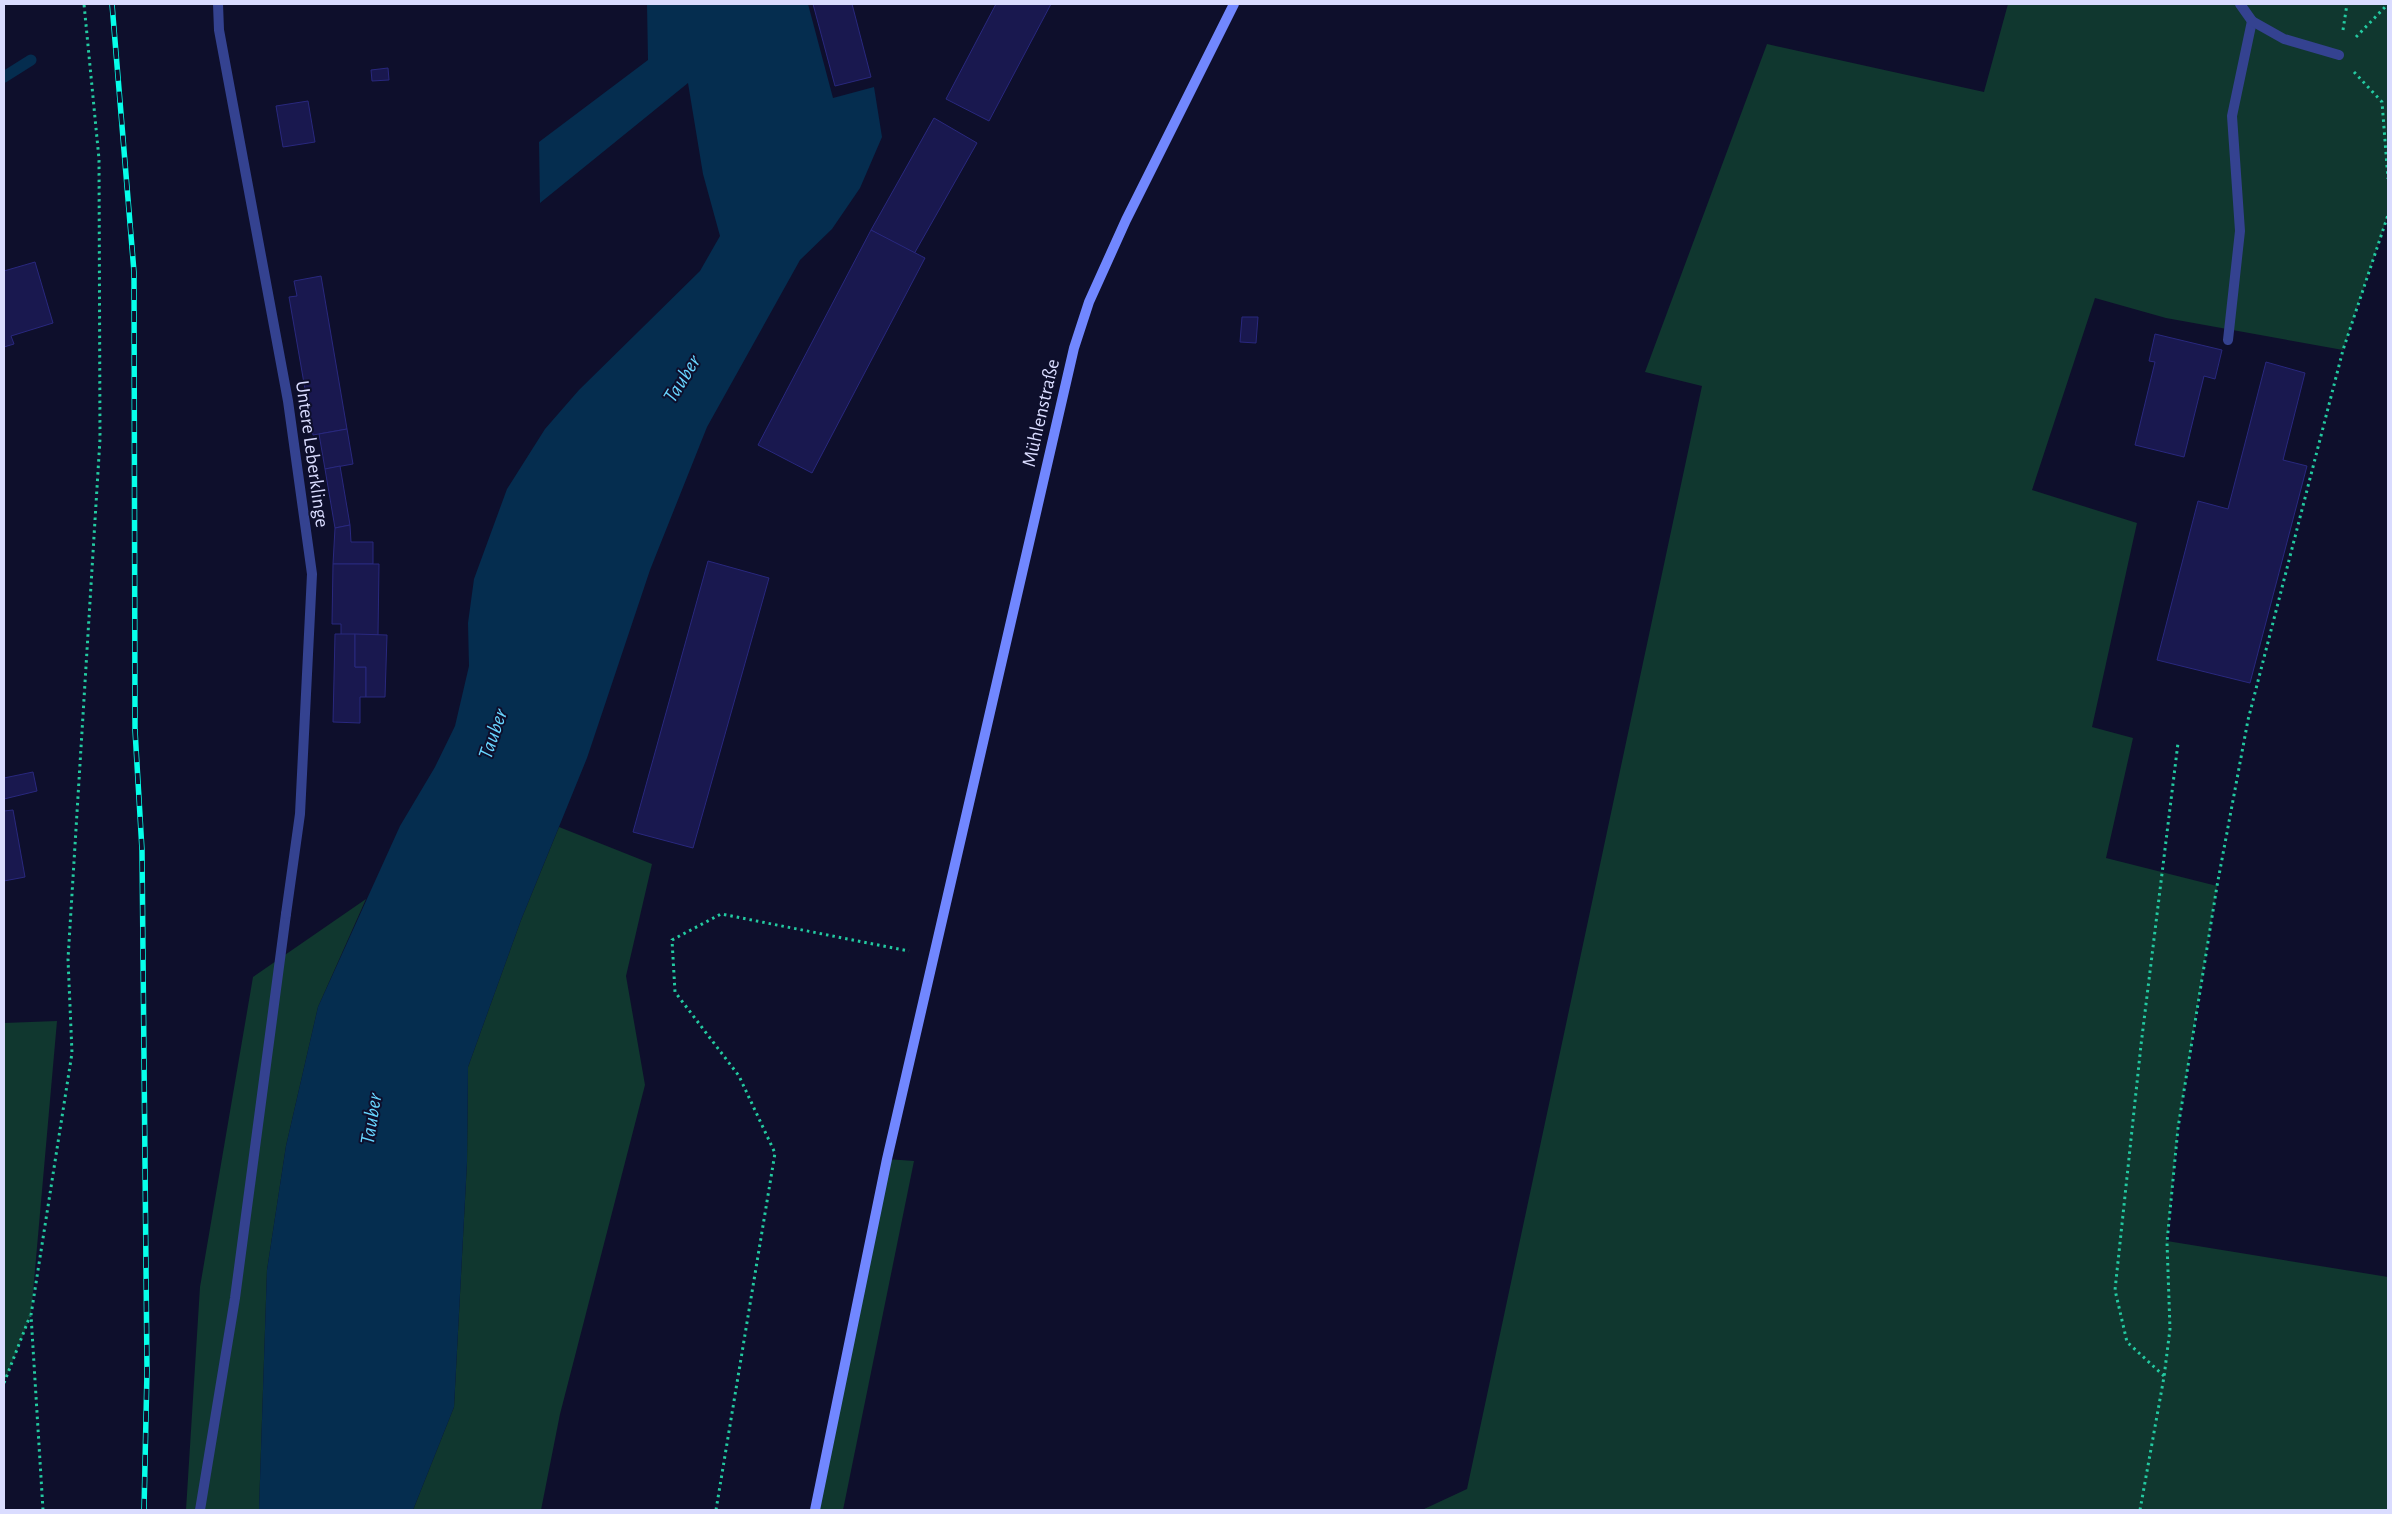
<svg xmlns="http://www.w3.org/2000/svg" width="2392" height="1514" viewBox="0 0 2392 1514" font-family="'Alegreya Sans',sans-serif">
  <rect width="100%" height="100%" fill="#0e0f2c"/>
  <g fill="#10372f">
    <path d="M2008 4H2388V215L2343 350 2166 318 2095 298 2032 490 2137 523 2092 727 2133 738 2106 858 2217 886 2178 1128 2167 1241 2388 1277V1510H1422L1467 1489 1702 386 1645 372 1767 44 1984 92Z"/>
    <path d="M559 827 652 864 626 976 645 1085 560 1414 541 1510H413L454 1407 467 1162 468 1067 521 920Z"/>
    <path d="M366 899 318 1007 286 1146 267 1270 259 1510H186L200 1287 253 977Z"/>
    <path d="M57 1021 31 1315 4 1383V1023Z"/>
    <path d="M887 1159 914 1161 843 1510H815Z"/>
  </g>
  <path fill="#052d4f" d="M647 4H808L833 98 874 87 882 137 860 188 832 229 800 260 707 427 650 570 587 758 521 920 468 1067 467 1162 454 1407 413 1510H259L267 1270 286 1146 318 1007 400 826 435 767 455 726 469 666 468 623 474 579 507 489 545 429 579 390 700 271 720 236 703 174 688 83 540 203 539 142 648 60Z"/>
  <g fill="none" stroke-linecap="round" stroke-linejoin="round">
    <path stroke="#052d4f" stroke-width="11" d="M4 77 31 60"/>
  </g>
  <g fill="#19184f" stroke="#29287e">
    <path d="M813 4H852L871 77 835 86Z"/>
    <path d="M996 4H1051L989 121 946 99Z"/>
    <path d="M388 68 389 80 372 81 371 70Z"/>
    <path d="M308 101 315 142 283 147 276 106Z"/>
    <path d="M934 118 977 143 914 254 871 230Z"/>
    <path d="M871 230 925 258 812 473 758 445Z"/>
    <path d="M35 262 53 323 11 336 14 344 4 347V271Z"/>
    <path d="M321 276 347 429 313 435 289 297 297 296 294 281Z"/>
    <path d="M1242 317H1258L1256 343 1240 342Z"/>
    <path d="M2155 334 2222 350 2215 379 2204 376 2184 457 2135 445 2155 362 2149 361Z"/>
    <path d="M2266 362 2305 373 2283 460 2307 466 2250 683 2157 660 2198 501 2228 509Z"/>
    <path d="M347 429 353 464 325 469 319 434Z"/>
    <path d="M340 466 350 525 335 528 325 469Z"/>
    <path d="M350 525 351 542H373V564H333L335 528Z"/>
    <path d="M708 561 769 578 693 848 633 832Z"/>
    <path d="M333 564H379L378 635H341V624H332Z"/>
    <path d="M335 634H355V667H366V697H360V723L333 722Z"/>
    <path d="M355 634 387 635 385 697H366V667H355Z"/>
    <path d="M33 772 37 791 4 799V778Z"/>
    <path d="M13 810 25 877 4 881V811Z"/>
  </g>
  <g fill="none" stroke-linecap="round" stroke-linejoin="round">
    <g stroke="#23caa1" stroke-width="3" stroke-dasharray="2.5 4" stroke-linecap="butt">
      <path d="M2343 30 2347 4"/>
      <path d="M2356 37 2388 4"/>
      <path d="M2354 72 2382 102 2388 179"/>
      <path d="M2164 1376 2127 1342 2115 1290 2141 1045 2178 743"/>
      <path d="M4 1383 30 1316"/>
      <path d="M43 1510 31 1315 72 1053 68 959 100 439 99 159 84 4"/>
      <path d="M716 1510 775 1153 739 1076 675 992 672 940 721 914 909 951"/>
      <path d="M2140 1510 2164 1377 2170 1329 2167 1242 2178 1128 2217 886 2248 720 2343 350 2388 215"/>
    </g>
    <g stroke="#344290" stroke-width="10">
      <path d="M2228 340 2240 231 2232 116 2252 21"/>
      <path d="M200 1510 235 1298 286 914"/>
    </g>
    <g stroke="#344290" stroke-width="10">
      <path d="M218 4 219 30 288 401 312 574 300 814 286 914"/>
      <path d="M2240 4 2252 21 2284 39 2339 55"/>
    </g>
    <path stroke="#7187ff" stroke-width="10" d="M815 1510 887 1159 1074 348 1089 302 1126 220 1234 4"/>
    <defs>
      <path id="rail" d="M112 4 134 272 135 730 142 850 147 1371 144 1510"/>
    </defs>
    <use href="#rail" stroke="#06ffea" stroke-width="5.5"/>
    <use href="#rail" stroke="#0e0f2c" stroke-width="4" stroke-dasharray="11" stroke-linecap="butt"/>
  </g>
  <g text-anchor="middle" dominant-baseline="central" stroke-width="4" stroke-linejoin="round" paint-order="stroke">
    <g font-size="20" fill="#dadcff" stroke="#0e0f2c">
      <text transform="translate(1041 413) rotate(-77)">Mühlenstraße</text>
      <text transform="translate(312 454) rotate(82)">Untere Leberklinge</text>
    </g>
    <g font-size="21" font-style="italic" fill="#68d5ff" stroke="#0e0f2c">
      <text transform="translate(682 379) rotate(-58)">Tauber</text>
      <text transform="translate(493 734) rotate(-71)">Tauber</text>
      <text transform="translate(371 1119) rotate(-81)">Tauber</text>
    </g>
  </g>
  <rect width="2392" height="1514" fill="none" stroke="#dadcff" stroke-width="10"/>
</svg>
